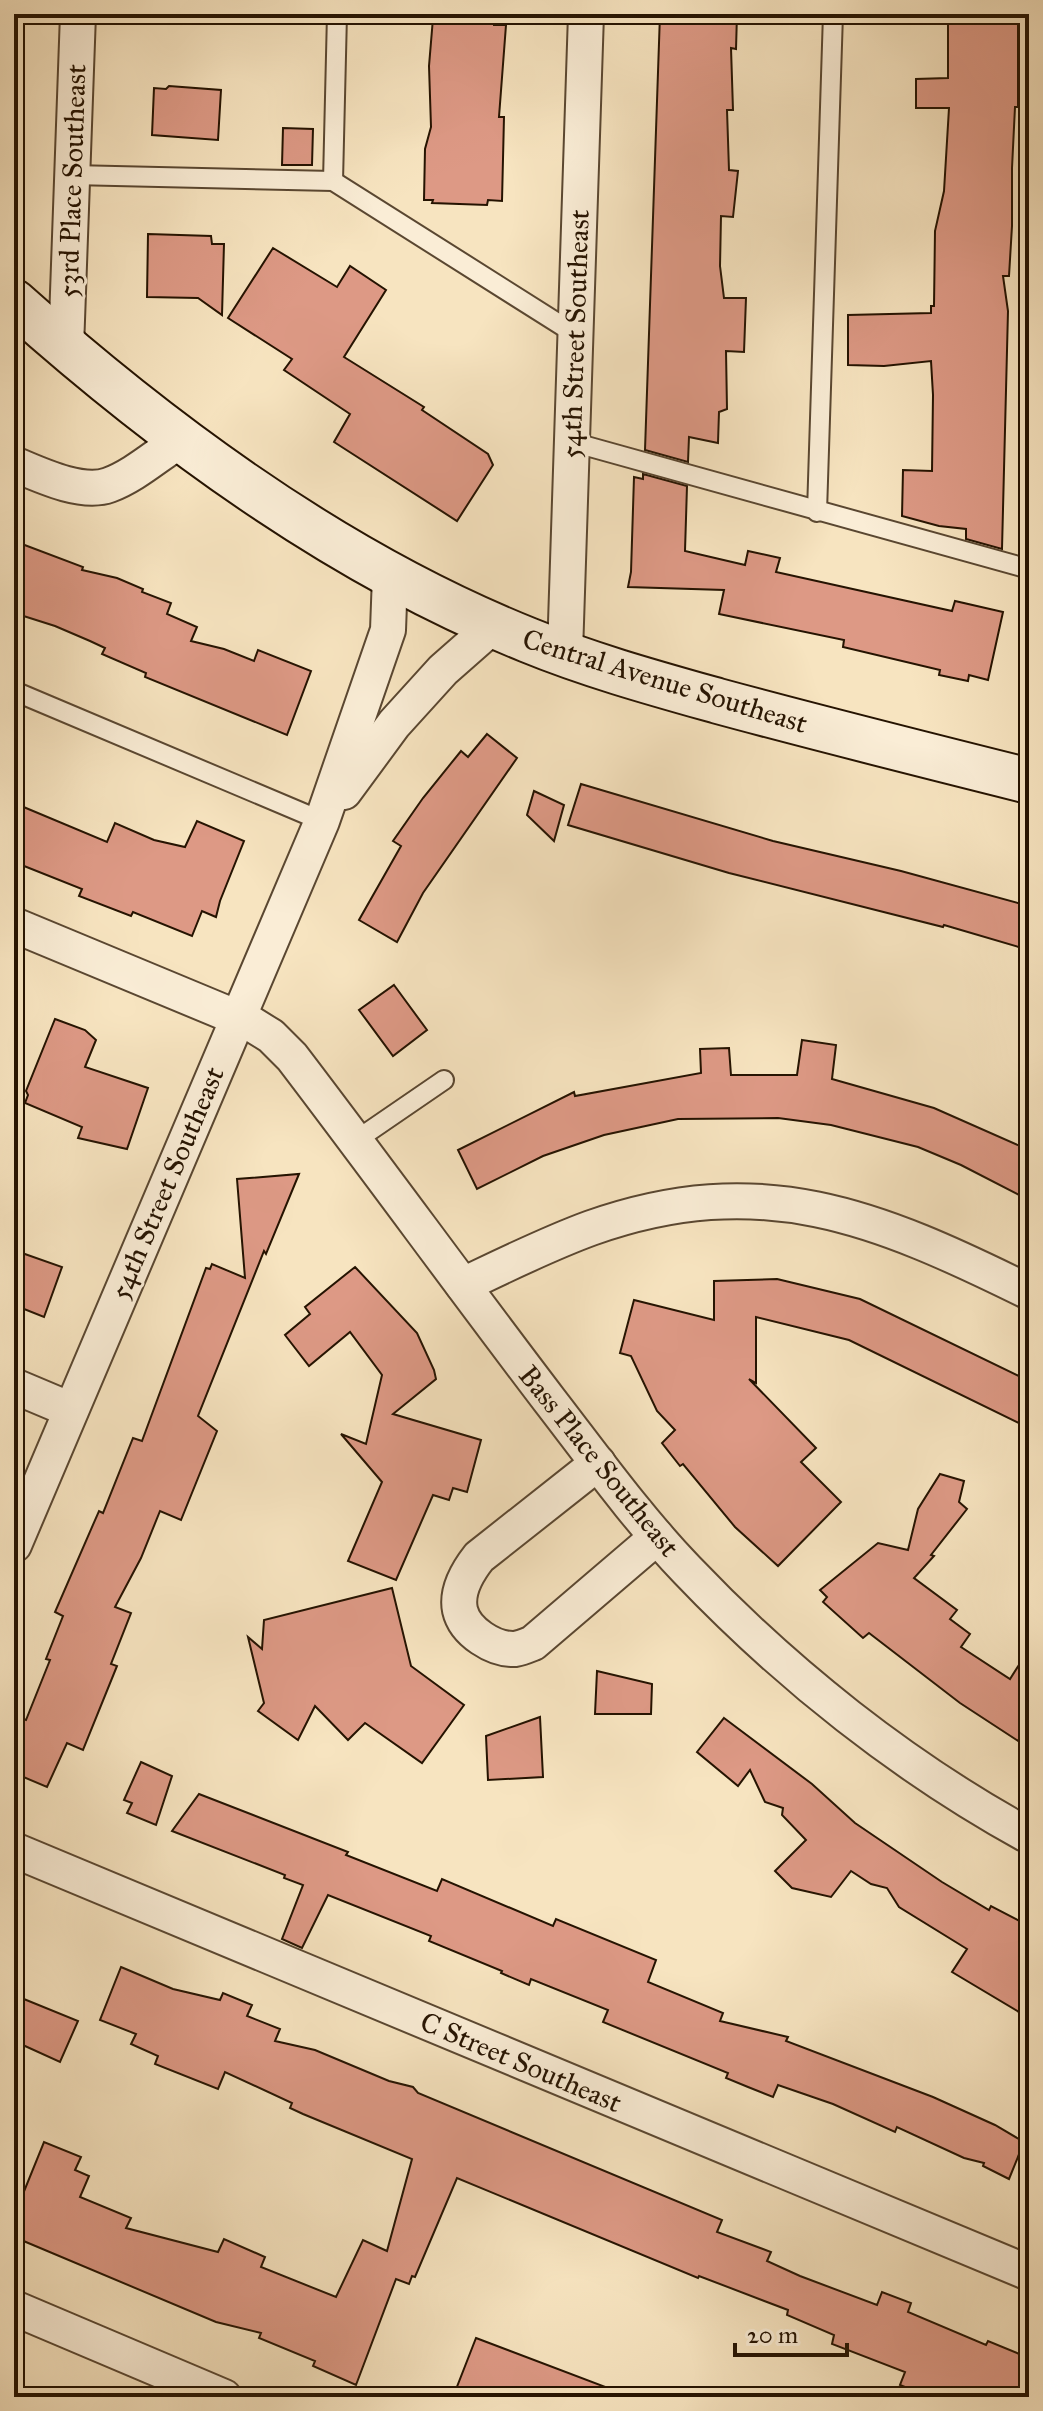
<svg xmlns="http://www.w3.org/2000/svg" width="1043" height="2411" viewBox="0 0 1043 2411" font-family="'IM FELL Great Primer',serif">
  <rect width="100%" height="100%" fill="#f7e4c0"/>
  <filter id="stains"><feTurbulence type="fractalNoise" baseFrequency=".0025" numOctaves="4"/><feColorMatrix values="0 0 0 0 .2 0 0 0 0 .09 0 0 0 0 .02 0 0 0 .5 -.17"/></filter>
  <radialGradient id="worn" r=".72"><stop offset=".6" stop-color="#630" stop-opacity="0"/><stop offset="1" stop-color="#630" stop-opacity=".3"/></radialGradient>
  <g fill="#dd9985" stroke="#251301" stroke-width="2">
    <path d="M660 14H737L736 49 731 48 733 110H727L729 170 738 171 733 217 721 216 720 266 724 298H746L744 352 726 351 727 409 719 412 718 443 689 437 688 462 645 450Z"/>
    <path d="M948 14H1018V107H1015L1012 168V226L1009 276H1003L1008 311 1002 549 966 539V529L939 526 902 516 903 470 932 471 933 395 931 361 884 366 848 365V315L931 313V306H934L935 231 944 191 949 108H916V79L948 78Z"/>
    <path d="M433 18 494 21V25H506L499 117H504L502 201 488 200 487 205 432 203 433 200H424L425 149 431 127 429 66Z"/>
    <path d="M169 86 221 90 218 140 152 135 154 88 166 89Z"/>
    <path d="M283 128 313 129 312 165H282Z"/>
    <path d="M148 234 211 236 212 244H224L222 315 198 298 147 297Z"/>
    <path d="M273 248 337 287 350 266 386 290 344 357 424 407 422 410 488 454 493 465 457 521 334 442 350 414 284 370 292 359 228 318Z"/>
    <path d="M643 474 687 486 685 551 745 565 748 551 780 558 776 572 952 611 955 601 1003 612 988 680 969 675 968 681 939 675 940 670 843 647 844 640 719 614 724 590 628 587 631 572 634 477 643 479Z"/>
    <path d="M14 541 83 567 82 570 117 578 143 589 142 592 171 603 167 614 197 627 191 641 224 649 254 661 258 650 311 671 287 735 145 677 146 673 102 654 105 648 90 641 55 626 14 613Z"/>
    <path d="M487 734 517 758 423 893 397 942 359 920 401 846 393 841 423 798 461 751 468 757Z"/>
    <path d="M581 784 773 841 901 871 1029 906V924L1022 948 944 925 943 927 729 873 568 825Z"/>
    <path d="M534 791 564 805 554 841 527 815Z"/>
    <path d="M14 803 107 842 115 823 154 840 185 847 197 821 244 841 220 901 216 917 202 911 192 936 133 912 131 916 79 896 82 889 14 862Z"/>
    <path d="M394 985 427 1030 393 1056 359 1010Z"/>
    <path d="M55 1019 85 1030 96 1040 85 1067 148 1088 127 1149 78 1138 82 1127 25 1103 28 1095 26 1091Z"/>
    <path d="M802 1040 836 1045 832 1079 934 1108 1029 1150V1200L961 1165 918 1147 831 1125 778 1118 678 1119 604 1135 543 1156 477 1189 458 1150 574 1092 575 1096 701 1073 700 1049 729 1048 731 1075H797Z"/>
    <path d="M299 1174 266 1254 264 1251 198 1416 217 1431 181 1520 160 1511 141 1558 115 1607 131 1613 111 1664 117 1666 83 1750 67 1743 47 1787 14 1773V1734L21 1718 26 1720 50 1660 46 1659 63 1616 55 1612 99 1511 103 1513 133 1438 142 1441 206 1268 210 1269 212 1264 245 1278 237 1179Z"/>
    <path d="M22 1253 62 1267 44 1317 14 1305V1272Z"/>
    <path d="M355 1267 417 1333 434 1370 436 1379 393 1414 481 1440 467 1492 453 1488 449 1500 433 1495 396 1580 348 1561 382 1482 341 1434 366 1444 382 1375 350 1332 309 1366 285 1335 310 1314 305 1307Z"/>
    <path d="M777 1279 860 1299 1029 1381V1428L849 1340 756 1317V1383L749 1379 816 1448 801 1462 841 1502 778 1566 735 1527 683 1464 680 1466 662 1443 675 1430 657 1411 631 1356 620 1353 634 1300 714 1320V1281Z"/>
    <path d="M940 1474 964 1481 959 1502 967 1509 931 1555 934 1556 914 1578 957 1610 950 1619 970 1634 961 1647 1010 1679 1029 1649V1748L960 1703 869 1633 863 1638 823 1602 827 1597 820 1590 878 1543 908 1550 918 1509Z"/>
    <path d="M392 1588 411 1666 464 1705 422 1763 365 1723 348 1740 315 1706 298 1740 258 1711 264 1703 248 1637 262 1649 264 1620Z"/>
    <path d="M597 1671 652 1684 651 1714H595Z"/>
    <path d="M540 1717 543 1777 488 1780 486 1736Z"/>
    <path d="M724 1718 812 1784 855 1823 942 1882 989 1910 991 1906 1029 1926V2018L952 1972 967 1949 899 1907 887 1888 871 1884 851 1871 831 1897 792 1888 775 1871 806 1840 782 1815 783 1808 765 1802 750 1770 738 1786 697 1752Z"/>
    <path d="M141 1762 172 1776 156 1825 127 1813 132 1803 124 1800Z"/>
    <path d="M199 1794 348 1852 346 1855 437 1891 442 1879 553 1926 556 1919 656 1960 648 1982 723 2013 720 2021 788 2037 786 2041 933 2097 995 2125 1024 2142 1009 2179 983 2166 984 2163 964 2158 897 2127 895 2132 833 2104 778 2085 773 2097 748 2087 726 2078 728 2073 603 2022 608 2010 531 1979 529 1985 501 1973 502 1971 429 1941 431 1936 328 1895 302 1948 282 1939 303 1885 284 1878 285 1875 172 1831Z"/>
    <path d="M121 1967 173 1989 220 2000 223 1993 252 2005 247 2016 280 2029 275 2041 315 2050 389 2081 413 2087 418 2093 722 2220 717 2232 771 2252 767 2261 800 2276 877 2305 882 2292 911 2303 908 2312 986 2345 988 2341 1029 2358V2397H929L900 2385 905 2372 832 2344 834 2335 787 2315 788 2310 699 2276 698 2278 457 2178 415 2277 412 2276 409 2284 396 2279 356 2385 313 2366 315 2361 259 2338 261 2333 216 2322 14 2237V2216L44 2142 81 2157 75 2170 89 2176 80 2197 131 2218 126 2228 218 2252 224 2239 265 2257 261 2267 336 2297 363 2240 387 2251 412 2159 303 2114 290 2108 292 2103 225 2072 218 2089 155 2064 158 2056 131 2044 136 2034 100 2020Z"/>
    <path d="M14 1995 78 2021 60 2062 14 2041Z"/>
    <path d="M476 2338 624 2394 623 2397H453Z"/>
  </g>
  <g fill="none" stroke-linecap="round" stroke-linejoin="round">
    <defs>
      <g id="service">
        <path d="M72 175 333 181 575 334"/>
        <path d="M333 181 337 14"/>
        <path d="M572 442 1029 569"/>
        <path d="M817 512 833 14"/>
        <path d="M14 691 322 821"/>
        <path d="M355 1141 444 1080"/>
      </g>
      <g id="minor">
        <path d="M66 348 78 14"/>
        <path d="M14 464C40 475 82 495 109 485 136 475 159 453 183 439"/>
        <path d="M565 653 586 14"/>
        <path d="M344 792 394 724 443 670 493 626"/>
        <path d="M14 925 250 1023 271 1036 292 1057C379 1171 463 1287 550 1401 594 1458 637 1518 687 1570 786 1674 903 1767 1029 1836"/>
        <path d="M463 1285C505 1265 547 1244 591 1228 761 1168 877 1217 1029 1292"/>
        <path d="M14 1386 71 1410"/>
        <path d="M598 1463 479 1557C468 1571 456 1591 460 1610 465 1632 494 1650 515 1649 521 1648 528 1645 533 1643L657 1537"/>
        <path d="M14 1545 322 821 388 630 390 576"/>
        <path d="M14 1850 1029 2273"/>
        <path d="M14 2308 224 2397"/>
      </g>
      <path id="secondary" d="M14 302C165 437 338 564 528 640 589 665 654 683 718 701 821 729 925 755 1029 781"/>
    </defs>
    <use href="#service" stroke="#5a4731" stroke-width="22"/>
    <use href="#minor" stroke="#5a4731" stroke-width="38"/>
    <use href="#secondary" stroke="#251301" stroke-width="48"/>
    <use href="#service" stroke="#faedd6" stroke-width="18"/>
    <use href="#minor" stroke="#faedd6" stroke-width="34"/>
    <use href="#secondary" stroke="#faedd6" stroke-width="44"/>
  </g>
  <g text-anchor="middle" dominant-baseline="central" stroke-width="6" stroke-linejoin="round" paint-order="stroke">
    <g font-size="28" fill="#251301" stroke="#faedd6">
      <text transform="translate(72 181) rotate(-88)">53rd Place Southeast</text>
      <text transform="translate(575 334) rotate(-88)">54th Street Southeast</text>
      <text transform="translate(665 681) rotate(17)">Central Avenue Southeast</text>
      <text transform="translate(167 1183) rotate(-67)">54th Street Southeast</text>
      <text transform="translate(599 1461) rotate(51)">Bass Place Southeast</text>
      <text transform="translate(521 2062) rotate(23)">C Street Southeast</text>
    </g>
  </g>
  <rect width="1043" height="2411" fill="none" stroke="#f7e4c0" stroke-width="48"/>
  <rect x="16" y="16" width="1011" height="2379" fill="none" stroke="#251301" stroke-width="4"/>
  <rect x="24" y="24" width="995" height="2363" fill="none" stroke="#251301" stroke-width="2"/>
  <path d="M735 2343v12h112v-12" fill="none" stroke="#251301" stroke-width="4"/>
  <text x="747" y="2343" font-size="24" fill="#251301" stroke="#faedd6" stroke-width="6" paint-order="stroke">20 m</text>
  <rect width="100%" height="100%" filter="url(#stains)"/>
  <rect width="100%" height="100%" fill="url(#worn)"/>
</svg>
